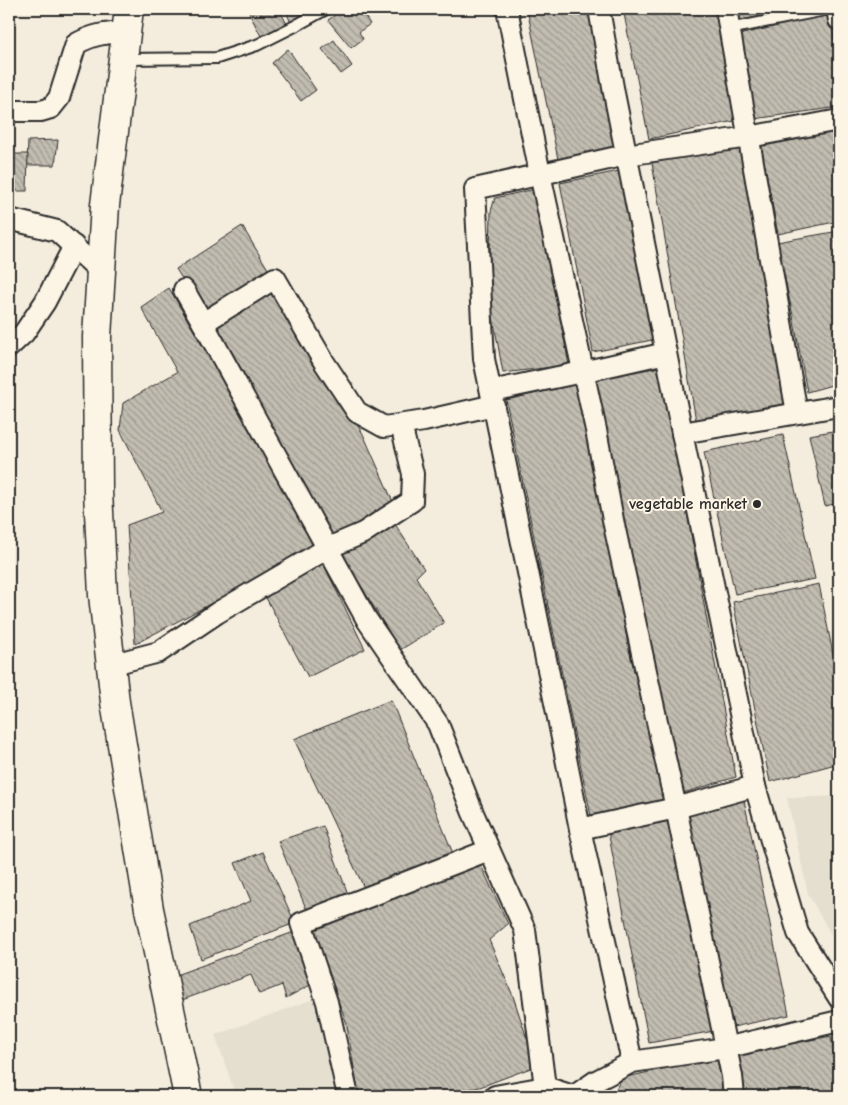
<svg xmlns="http://www.w3.org/2000/svg" width="848" height="1105" viewBox="0 0 848 1105" font-family="'Comic Neue',sans-serif">
  <defs>
    <pattern id="building-back-hatch" width="6" height="6" patternUnits="userSpaceOnUse" patternTransform="scale(1.25)"><rect width="6" height="6" fill="#c2bdb1"/><path d="M-1 5l2 2M0 0l6 6M5-1l2 2" fill="none" stroke="#9e9a90"/></pattern>
  </defs>
  <rect width="100%" height="100%" fill="#f4edde"/>
  <filter id="ink" filterUnits="userSpaceOnUse"><feTurbulence type="fractalNoise" baseFrequency=".02" numOctaves="2"/><feDisplacementMap in="SourceGraphic" scale="10" xChannelSelector="R" yChannelSelector="G"/><feConvolveMatrix kernelMatrix="1 2 1 2 8 2 1 2 1" color-interpolation-filters="sRGB"/></filter>
  <g filter="url(#ink)">
    <g fill="#e5dfd0">
      <path d="M839 796V946L834 940 808 894 787 798Z"/>
      <path d="M316 998 337 1096H236L215 1035Z"/>
    </g>
    <g fill="url(#building-back-hatch)" stroke="#2b2b2b">
      <path d="M256 9H279L287 24 261 36 249 13Z"/>
      <path d="M285 9H299L303 17 291 23Z"/>
      <path d="M344 9H360L370 24 359 32 363 39 351 48 328 20Z"/>
      <path d="M527 9H591L619 146 558 159Z"/>
      <path d="M623 9H717L739 120 649 139Z"/>
      <path d="M739 9H797L741 20Z"/>
      <path d="M830 14 839 69V107L754 119 738 35Z"/>
      <path d="M334 40 352 66 341 74 322 49Z"/>
      <path d="M288 49 316 90 301 101 272 63Z"/>
      <path d="M839 129V221L778 234 761 146Z"/>
      <path d="M58 140 55 165H27L28 141Z"/>
      <path d="M741 144 789 405 696 421 652 163Z"/>
      <path d="M9 154H28L27 191H9Z"/>
      <path d="M624 170 657 339 593 352 560 183Z"/>
      <path d="M535 189 569 365 503 373 489 295 491 211 495 198Z"/>
      <path d="M242 226 271 274 205 316 176 269Z"/>
      <path d="M839 231V383L807 392 793 316 777 242Z"/>
      <path d="M169 288 319 546 135 644 127 525 162 512 120 430 123 403 177 372 141 307Z"/>
      <path d="M274 290 363 434 394 504 333 540 211 328Z"/>
      <path d="M660 367 736 777 680 794 595 379Z"/>
      <path d="M578 384 614 567 628 645 665 800 591 816 506 400Z"/>
      <path d="M839 430V503L825 506 809 435Z"/>
      <path d="M783 435 815 579 735 594 704 452Z"/>
      <path d="M393 521 424 569 416 577 444 623 400 650 341 553Z"/>
      <path d="M322 561 365 649 308 677 264 594Z"/>
      <path d="M819 584 839 684V763L770 782 733 602Z"/>
      <path d="M391 700 454 856 366 892 294 739Z"/>
      <path d="M744 800 789 1015 733 1027 687 812Z"/>
      <path d="M673 818 714 1031 649 1043 608 831Z"/>
      <path d="M323 826 349 897 308 913 278 841Z"/>
      <path d="M263 852 295 923 201 959 190 926 251 901 235 863Z"/>
      <path d="M480 863 508 924 489 940 513 996 536 1066 480 1087 435 1096H362L358 1091 346 1021 309 926Z"/>
      <path d="M294 932 314 983 286 998 282 985 259 994 251 975 182 1000 173 976Z"/>
      <path d="M831 1036 839 1083V1096H745L739 1054Z"/>
      <path d="M717 1057 724 1096H613V1094L622 1078Z"/>
    </g>
    <g fill="none" stroke-linecap="round" stroke-linejoin="round">
      <defs>
        <g id="lane">
          <path d="M729 29 830 9"/>
          <path d="M124 59 217 58 257 45 297 25 326 9"/>
        </g>
        <g id="street">
          <path d="M507 9 540 174 596 430 614 525 676 808 732 1076 734 1096"/>
          <path d="M599 9 614 93 682 433 755 786 798 933 839 998"/>
          <path d="M726 9 797 413"/>
          <path d="M837 9 839 20"/>
          <path d="M9 111H41L51 108 59 98 76 44C94 34 106 33 126 32"/>
          <path d="M9 219 57 231 101 272"/>
          <path d="M184 290 203 323 367 620 438 724 473 813 525 930 545 1087"/>
          <path d="M203 323 275 278 324 362 357 412 384 427 424 421 494 405"/>
          <path d="M9 347 24 333 45 302 74 246"/>
          <path d="M491 391 582 372 666 353"/>
          <path d="M682 433 839 406"/>
          <path d="M110 665 159 652 217 613 328 548 363 533 412 501 413 474 401 425"/>
          <path d="M580 829 676 808 755 786"/>
          <path d="M632 1062 580 829 556 708 484 359 475 189 626 155 749 137 839 120"/>
          <path d="M348 1096 327 1002 301 923 489 850"/>
          <path d="M495 1096 545 1087 573 1096"/>
          <path d="M574 1096 596 1081 632 1062 725 1048 839 1021"/>
        </g>
        <path id="primary" d="M129 9 105 205 97 337 98 491 103 595 115 702 149 909 188 1096"/>
      </defs>
      <use href="#lane" stroke="#2b2b2b" stroke-width="14"/>
      <use href="#street" stroke="#2b2b2b" stroke-width="24"/>
      <use href="#primary" stroke="#2b2b2b" stroke-width="31"/>
      <use href="#lane" stroke="#fcf5e5" stroke-width="10"/>
      <use href="#street" stroke="#fcf5e5" stroke-width="20"/>
      <use href="#primary" stroke="#fcf5e5" stroke-width="28"/>
    </g>
  </g>
  <circle fill="#2b2b2b" stroke="#fcf5e5" stroke-width="2" cx="757" cy="504" r="5"/>
  <g text-anchor="middle" dominant-baseline="central" stroke-width="4" stroke-linejoin="round" paint-order="stroke">
    <g font-size="16" font-weight="bold" fill="#2b2b2b" stroke="#fcf5e5" text-anchor="end">
      <text x="747" y="504">vegetable market</text>
    </g>
  </g>
  <rect width="848" height="1105" fill="none" stroke="#fcf5e5" stroke-width="30"/>
  <rect x="15" y="15" width="818" height="1075" fill="none" stroke="#2b2b2b" stroke-width="2" filter="url(#ink)"/>
</svg>
